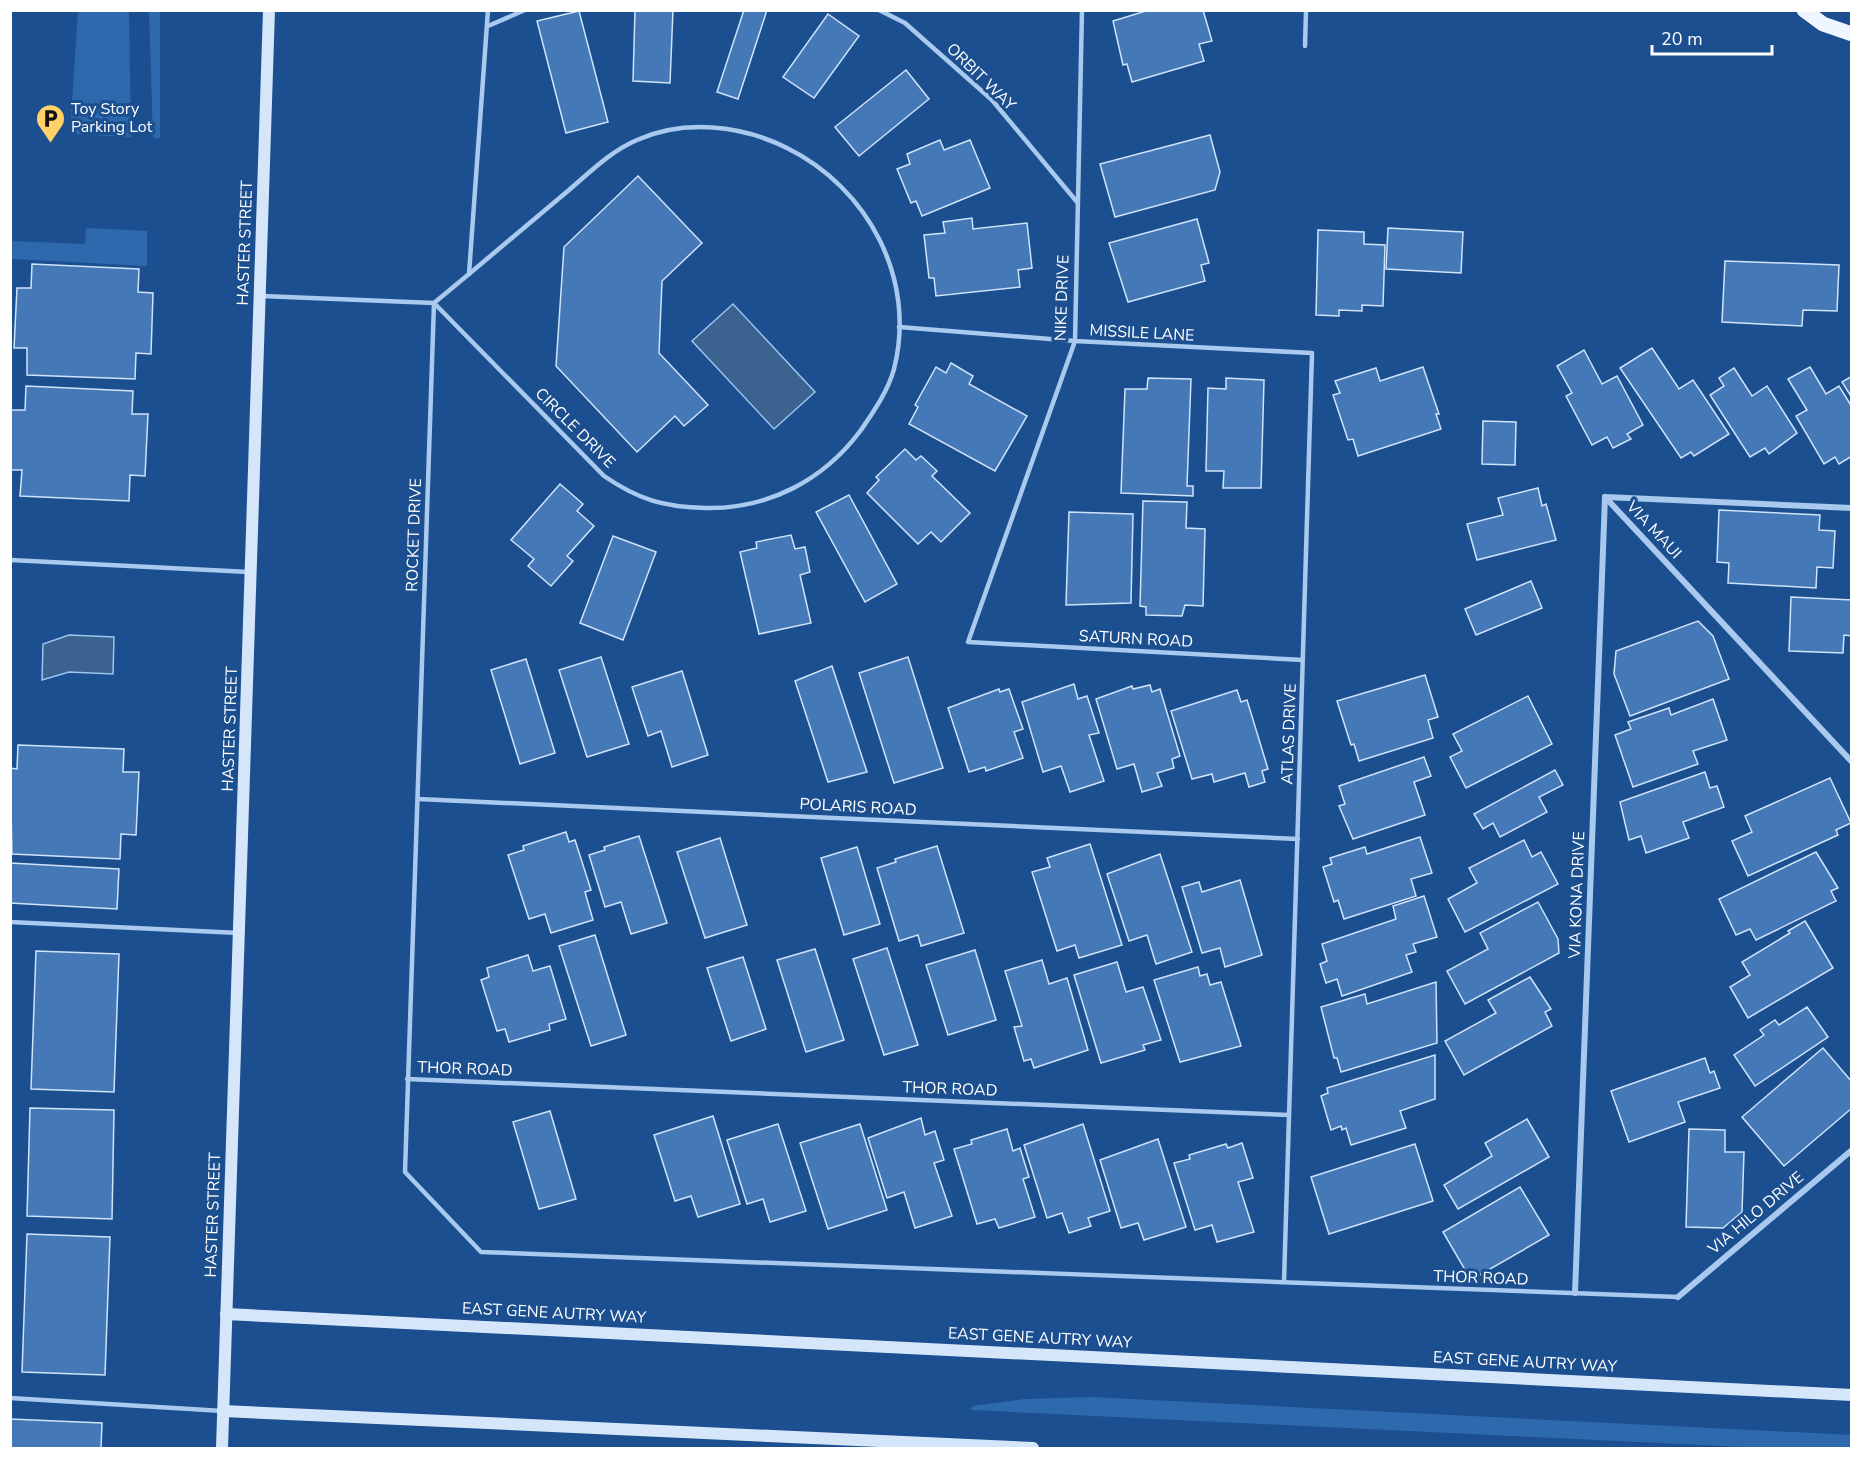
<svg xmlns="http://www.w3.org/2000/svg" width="1862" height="1459" viewBox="0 0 1862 1459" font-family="'Nunito Sans',sans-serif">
  <rect width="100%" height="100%" fill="#1b4f8f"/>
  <g fill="#2e69ad">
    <path d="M78 11H129L131 137 70 134Z"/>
    <path d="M149 11H160V138H153Z"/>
    <path d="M86 228 147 231V266L11 259V241L85 244Z"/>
    <path d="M1090 1397 1851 1435V1448H1763L971 1410 972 1406 1025 1399Z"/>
  </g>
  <g fill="#3c6290" stroke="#9cc4f0" stroke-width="1.5">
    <path d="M733 304 815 392 774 429 692 341Z"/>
    <path d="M69 635 114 637 113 674 69 672 42 680 43 644Z"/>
  </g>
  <g fill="#4478b7" stroke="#cfe3fa" stroke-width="1.5">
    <path d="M635 10H673L670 83 633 81Z"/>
    <path d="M744 10H767L738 99 717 92Z"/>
    <path d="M1149 10H1203L1212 41 1199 44 1204 61 1132 82 1127 64 1123 65 1113 21Z"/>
    <path d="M579 11 608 122 566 133 537 21Z"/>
    <path d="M828 14 859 36 814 98 783 77Z"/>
    <path d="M906 70 929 99 859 156 835 127Z"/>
    <path d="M1210 135 1220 172 1215 190 1115 217 1100 164Z"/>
    <path d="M940 140 944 150 970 140 990 188 922 216 916 201 911 203 897 169 910 164 907 154Z"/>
    <path d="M638 176 702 243 662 281 659 353 708 405 684 426 675 416 637 452 556 366 564 247Z"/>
    <path d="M972 218 973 229 1027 223 1032 268 1018 270 1020 287 936 296 934 278H929L924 235 945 233 943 222Z"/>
    <path d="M1197 219 1209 263 1201 265 1205 281 1128 302 1109 243Z"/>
    <path d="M1388 228 1463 232 1461 273 1386 269Z"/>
    <path d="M1318 230 1364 232V244L1385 245 1383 306 1362 305V311L1339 310V316L1316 315Z"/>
    <path d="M1725 261 1839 265 1837 311 1803 310 1802 326 1722 322Z"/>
    <path d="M32 264 139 269 138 292 153 293 151 354 136 353 135 379 27 375V348H14L17 288H31Z"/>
    <path d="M1652 348 1679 389 1693 380 1729 434 1694 456 1691 452 1681 458 1620 368Z"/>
    <path d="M1584 350 1602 384 1617 376 1643 425 1627 434 1631 439 1613 448 1607 437 1592 445 1566 396 1572 393 1557 366Z"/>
    <path d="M951 363 973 376 969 384 1027 416 995 471 909 424 918 407 915 405 936 367 946 373Z"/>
    <path d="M1423 367 1439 414H1436L1441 429 1358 456 1353 439 1348 440 1333 395 1340 393 1335 381 1376 368 1380 381Z"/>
    <path d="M1810 367 1826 394 1839 386 1852 407V456L1839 464 1835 457 1824 464 1796 416 1807 410 1788 379Z"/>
    <path d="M1734 368 1752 396 1767 386 1797 433 1769 454 1765 448 1750 457 1710 395 1724 386 1719 378Z"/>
    <path d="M1852 376V398L1842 382Z"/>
    <path d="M1148 378 1191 379 1187 486H1193V496L1121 493 1125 389H1147Z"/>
    <path d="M1226 378 1264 380 1261 488H1223L1224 471H1206L1208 388 1226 389Z"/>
    <path d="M26 386 133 391 132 414H148L145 476 130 475 129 501 20 496 22 470H10L11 410H25Z"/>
    <path d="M1483 421 1516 422 1515 465 1482 464Z"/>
    <path d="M905 449 916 460 921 456 937 471 932 476 970 513 941 542 931 532 918 544 867 493 879 480 876 477Z"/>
    <path d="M560 484 583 504 577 511 594 526 567 556 573 561 551 586 528 566 534 559 511 540Z"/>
    <path d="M1538 488 1542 506 1546 504 1556 540 1477 560 1467 524 1503 515 1498 498Z"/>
    <path d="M849 495 897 584 865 602 816 512Z"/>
    <path d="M1143 501 1187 502 1186 528 1205 529 1203 606 1185 605 1182 616 1146 615V607L1140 606Z"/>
    <path d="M1719 510 1820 515 1819 530 1835 531 1833 568 1817 567 1816 588 1728 583 1729 563 1717 562Z"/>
    <path d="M1069 512 1133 514 1131 603 1066 605Z"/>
    <path d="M791 535 795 549 805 547 810 572 800 575 811 623 759 634 740 552 757 548 756 542Z"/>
    <path d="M613 536 656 552 623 640 580 623Z"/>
    <path d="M1531 581 1542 608 1476 635 1465 609Z"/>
    <path d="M1791 597 1852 600V636L1844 635 1843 653 1789 651Z"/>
    <path d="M1698 621 1713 636 1729 679 1630 716 1614 674 1616 651Z"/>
    <path d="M601 657 629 744 587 757 559 670Z"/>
    <path d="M908 657 943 768 894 783 859 673Z"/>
    <path d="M526 659 555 753 520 764 491 670Z"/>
    <path d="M832 666 867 772 828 782 795 681Z"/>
    <path d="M682 671 708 755 672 767 661 731 648 736 632 687Z"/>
    <path d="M1425 675 1438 717 1428 720 1433 738 1359 761 1354 744 1351 745 1337 701Z"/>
    <path d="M1074 684 1078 699 1087 696 1099 733 1089 735 1104 781 1070 792 1061 766 1043 772 1022 702Z"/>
    <path d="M1150 685 1152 692 1160 689 1180 756 1172 759 1174 768 1157 773 1162 786 1142 792 1134 764 1117 769 1096 699 1132 686 1133 689Z"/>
    <path d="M999 689 1000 692 1009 689 1023 729 1014 732 1023 758 986 771 985 767 969 772 948 708Z"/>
    <path d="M1237 690 1241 702 1247 700 1268 769 1262 771 1265 782 1249 787 1245 773 1214 782 1212 774 1192 779 1171 711Z"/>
    <path d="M1528 696 1552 744 1466 788 1450 757 1462 751 1453 734Z"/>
    <path d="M1713 699 1727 740 1693 751 1698 764 1633 787 1615 735 1631 729 1628 722 1669 708 1671 715Z"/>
    <path d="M18 745 124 749 123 772H139L136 835 121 834 120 859 12 854 10 768 17 769Z"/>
    <path d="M1424 757 1431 776 1414 782 1425 815 1353 839 1339 806 1345 804 1339 786Z"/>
    <path d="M1555 770 1563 785 1539 797 1547 812 1500 837 1493 823 1483 829 1474 814Z"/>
    <path d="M1705 772 1710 788 1717 786 1724 807 1683 822 1689 838 1646 853 1641 836 1629 840 1620 802Z"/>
    <path d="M1830 778 1851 823 1836 830 1838 835 1748 876 1732 841 1752 832 1745 816Z"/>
    <path d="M566 832 569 842 575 840 591 890 585 892 593 920 551 933 545 914 529 919 508 855 524 850 523 846Z"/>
    <path d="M639 836 667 923 631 934 621 902 605 907 589 855 605 850 604 847Z"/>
    <path d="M1420 837 1432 873 1411 879 1416 896 1344 919 1338 900 1334 902 1323 867 1332 864 1330 858 1365 847 1367 854Z"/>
    <path d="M720 838 747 925 705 938 677 852Z"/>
    <path d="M1524 840 1532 857 1541 852 1558 884 1465 932 1448 899 1477 883 1469 868Z"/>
    <path d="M1090 844 1122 945 1079 958 1075 945 1057 951 1032 872 1050 867 1047 858Z"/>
    <path d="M937 846 964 933 921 946 918 935 899 941 877 868 896 862 895 859Z"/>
    <path d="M857 847 880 924 844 935 821 858Z"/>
    <path d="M1816 852 1838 888 1831 891 1836 901 1756 940 1750 929 1736 935 1719 899Z"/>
    <path d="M1160 854 1192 952 1156 964 1147 935 1129 941 1107 874Z"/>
    <path d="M10 863 119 869 117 909 10 903Z"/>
    <path d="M1240 880 1262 955 1225 967 1220 948 1202 953 1182 887 1199 882 1202 892Z"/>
    <path d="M1424 896 1437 937 1413 944 1416 952 1406 955 1412 972 1342 996 1337 979 1326 983 1320 964 1327 961 1322 944 1396 919 1393 906Z"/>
    <path d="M1538 902 1558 939 1559 953 1465 1004 1447 971 1488 949 1480 933Z"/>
    <path d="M1805 921 1833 968 1748 1018 1730 987 1750 975 1742 962 1790 933 1788 931Z"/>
    <path d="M595 935 626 1035 591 1046 559 946Z"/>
    <path d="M887 948 918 1045 884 1055 853 959Z"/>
    <path d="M815 949 844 1040 806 1052 777 960Z"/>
    <path d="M975 950 996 1020 948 1035 926 965Z"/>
    <path d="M36 951 119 954 114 1092 31 1089Z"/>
    <path d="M528 955 533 971 550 966 566 1019 549 1024 550 1030 509 1042 505 1029 497 1031 481 980 489 977 487 968Z"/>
    <path d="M743 957 766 1029 731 1041 707 968Z"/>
    <path d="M1042 960 1049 984 1067 978 1088 1050 1034 1068 1031 1059 1024 1061 1014 1027 1022 1026 1005 971Z"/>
    <path d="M1117 962 1126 992 1143 987 1161 1040 1143 1045 1145 1050 1101 1063 1074 975Z"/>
    <path d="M1198 967 1200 976 1207 974 1210 985 1221 982 1241 1046 1180 1062 1154 980Z"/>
    <path d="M1530 977 1551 1009 1545 1012 1552 1026 1464 1075 1445 1041 1496 1013 1488 1000Z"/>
    <path d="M1436 982 1437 1043 1341 1072 1337 1058H1334L1321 1007 1365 994 1367 1004Z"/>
    <path d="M1807 1007 1828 1037 1755 1086 1734 1055 1764 1035 1760 1030 1775 1020 1779 1025Z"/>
    <path d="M1823 1048 1852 1082V1108L1784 1166 1742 1117Z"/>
    <path d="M1435 1055V1099L1400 1111 1406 1128 1351 1145 1346 1128 1342 1130 1341 1126 1331 1130 1321 1096 1328 1093 1327 1088Z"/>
    <path d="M1705 1058 1710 1073 1714 1071 1720 1088 1678 1102 1685 1122 1629 1142 1611 1091Z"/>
    <path d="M30 1108 114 1110 112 1219 27 1216Z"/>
    <path d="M550 1111 576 1199 539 1209 513 1122Z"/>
    <path d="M713 1116 740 1204 698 1217 691 1196 675 1201 654 1135Z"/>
    <path d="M921 1118 925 1135 935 1131 944 1160 934 1163 952 1216 915 1228 904 1192 887 1198 868 1138Z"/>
    <path d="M1527 1119 1549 1157 1458 1209 1444 1185 1492 1156 1485 1143Z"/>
    <path d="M778 1124 806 1211 770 1222 763 1199 747 1204 727 1140Z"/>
    <path d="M860 1124 887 1210 828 1229 800 1143Z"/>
    <path d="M1083 1124 1110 1211 1088 1218 1091 1226 1069 1233 1062 1213 1047 1218 1024 1145Z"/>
    <path d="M1007 1129 1013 1151 1020 1148 1029 1177 1023 1179 1035 1217 999 1228 995 1219 977 1224 954 1149 972 1144 971 1140Z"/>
    <path d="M1689 1129 1725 1130V1152H1744L1742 1212 1723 1228 1686 1227Z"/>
    <path d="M1158 1139 1186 1227 1144 1240 1138 1223 1121 1228 1100 1160Z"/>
    <path d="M1242 1143 1253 1178 1238 1182 1254 1232 1217 1242 1212 1225 1195 1230 1174 1163 1190 1159 1189 1155 1226 1144 1228 1148Z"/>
    <path d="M1415 1144 1433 1201 1329 1234 1311 1177Z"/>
    <path d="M1520 1187 1549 1235 1471 1280 1443 1232Z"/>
    <path d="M27 1234 110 1237 105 1375 22 1372Z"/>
    <path d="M10 1419 102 1423 101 1448H10Z"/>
  </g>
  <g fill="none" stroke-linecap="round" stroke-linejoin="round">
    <g stroke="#a9c9ee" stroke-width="4.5">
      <path d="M488 10 469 274 434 303 405 1172 481 1252 1678 1297"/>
      <path d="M879 10 905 23 992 100 1077 202"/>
      <path d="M1082 10 1075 341 968 642 1303 660"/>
      <path d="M488 26 525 10"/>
      <path d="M1305 46 1306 10"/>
      <path d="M262 296 434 303 604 476C639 500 664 507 706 508 769 509 824 480 861 430 874 411 888 391 894 369 917 279 868 188 787 148 741 125 684 119 637 140 611 151 590 172 569 190 536 218 502 246 469 274"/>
      <path d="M899 327 1075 341 1312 353 1284 1282"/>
      <path d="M10 560 249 572"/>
      <path d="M418 799 1298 839"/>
      <path d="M10 922 239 933"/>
      <path d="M407 1079 1289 1115"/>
      <path d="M10 1398 223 1411"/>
    </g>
    <g stroke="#a9c9ee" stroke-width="6">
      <path d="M1605 497 1852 762"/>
      <path d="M1605 497 1852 508"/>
      <path d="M1575 1293 1605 497"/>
      <path d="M1678 1297 1852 1150"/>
    </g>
    <g stroke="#d6e6fa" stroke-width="12">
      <path d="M226 1314 1852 1395"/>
      <path d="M223 1411 1033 1448"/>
      <path d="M222 1448 269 10"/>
    </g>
    <path stroke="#f0f6ff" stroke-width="15" d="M1804 10 1823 24 1852 34"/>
  </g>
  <defs>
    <symbol id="parking-pin" viewBox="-11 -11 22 30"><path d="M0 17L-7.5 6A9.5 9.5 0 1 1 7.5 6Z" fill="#ffd166" stroke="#1b4f8f"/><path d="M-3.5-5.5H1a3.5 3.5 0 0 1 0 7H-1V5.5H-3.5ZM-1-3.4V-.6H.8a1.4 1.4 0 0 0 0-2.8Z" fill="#111"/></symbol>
  </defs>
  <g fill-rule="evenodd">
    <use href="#parking-pin" x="34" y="102" width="33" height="45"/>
  </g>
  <g text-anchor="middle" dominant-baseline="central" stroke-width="6" stroke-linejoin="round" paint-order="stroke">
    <g font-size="16" fill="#fff" stroke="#1b4f8f">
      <text transform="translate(981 77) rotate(44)">ORBIT WAY</text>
      <text transform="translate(245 243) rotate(-88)">HASTER STREET</text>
      <text transform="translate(1062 298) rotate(-88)">NIKE DRIVE</text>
      <text transform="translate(1142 333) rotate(3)">MISSILE LANE</text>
      <text transform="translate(575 428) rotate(45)">CIRCLE DRIVE</text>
      <text transform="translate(1654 530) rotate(47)">VIA MAUI</text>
      <text transform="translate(414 535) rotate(-88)">ROCKET DRIVE</text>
      <text transform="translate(1136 639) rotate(3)">SATURN ROAD</text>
      <text transform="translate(230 729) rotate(-88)">HASTER STREET</text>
      <text transform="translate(1289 734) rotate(-88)">ATLAS DRIVE</text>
      <text transform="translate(858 807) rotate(3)">POLARIS ROAD</text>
      <text transform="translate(1577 895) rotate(-88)">VIA KONA DRIVE</text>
      <text transform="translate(465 1069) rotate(2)">THOR ROAD</text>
      <text transform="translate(950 1089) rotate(2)">THOR ROAD</text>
      <text transform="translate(1756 1213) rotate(-40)">VIA HILO DRIVE</text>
      <text transform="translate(213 1215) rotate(-88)">HASTER STREET</text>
      <text transform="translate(1481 1278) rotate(2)">THOR ROAD</text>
      <text transform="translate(554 1313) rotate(3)">EAST GENE AUTRY WAY</text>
      <text transform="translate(1040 1338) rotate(3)">EAST GENE AUTRY WAY</text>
      <text transform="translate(1525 1362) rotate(3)">EAST GENE AUTRY WAY</text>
    </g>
    <g font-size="16" fill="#fff" stroke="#1b4f8f" text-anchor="start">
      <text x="71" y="109">Toy Story<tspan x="71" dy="18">Parking Lot</tspan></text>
    </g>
  </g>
  <rect width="1862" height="1459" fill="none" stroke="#ffffff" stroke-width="24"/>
  <path d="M1652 45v9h120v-9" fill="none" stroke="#ffffff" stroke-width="3"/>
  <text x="1661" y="45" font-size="18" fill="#ffffff" stroke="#1b4f8f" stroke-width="4.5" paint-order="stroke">20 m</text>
</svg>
